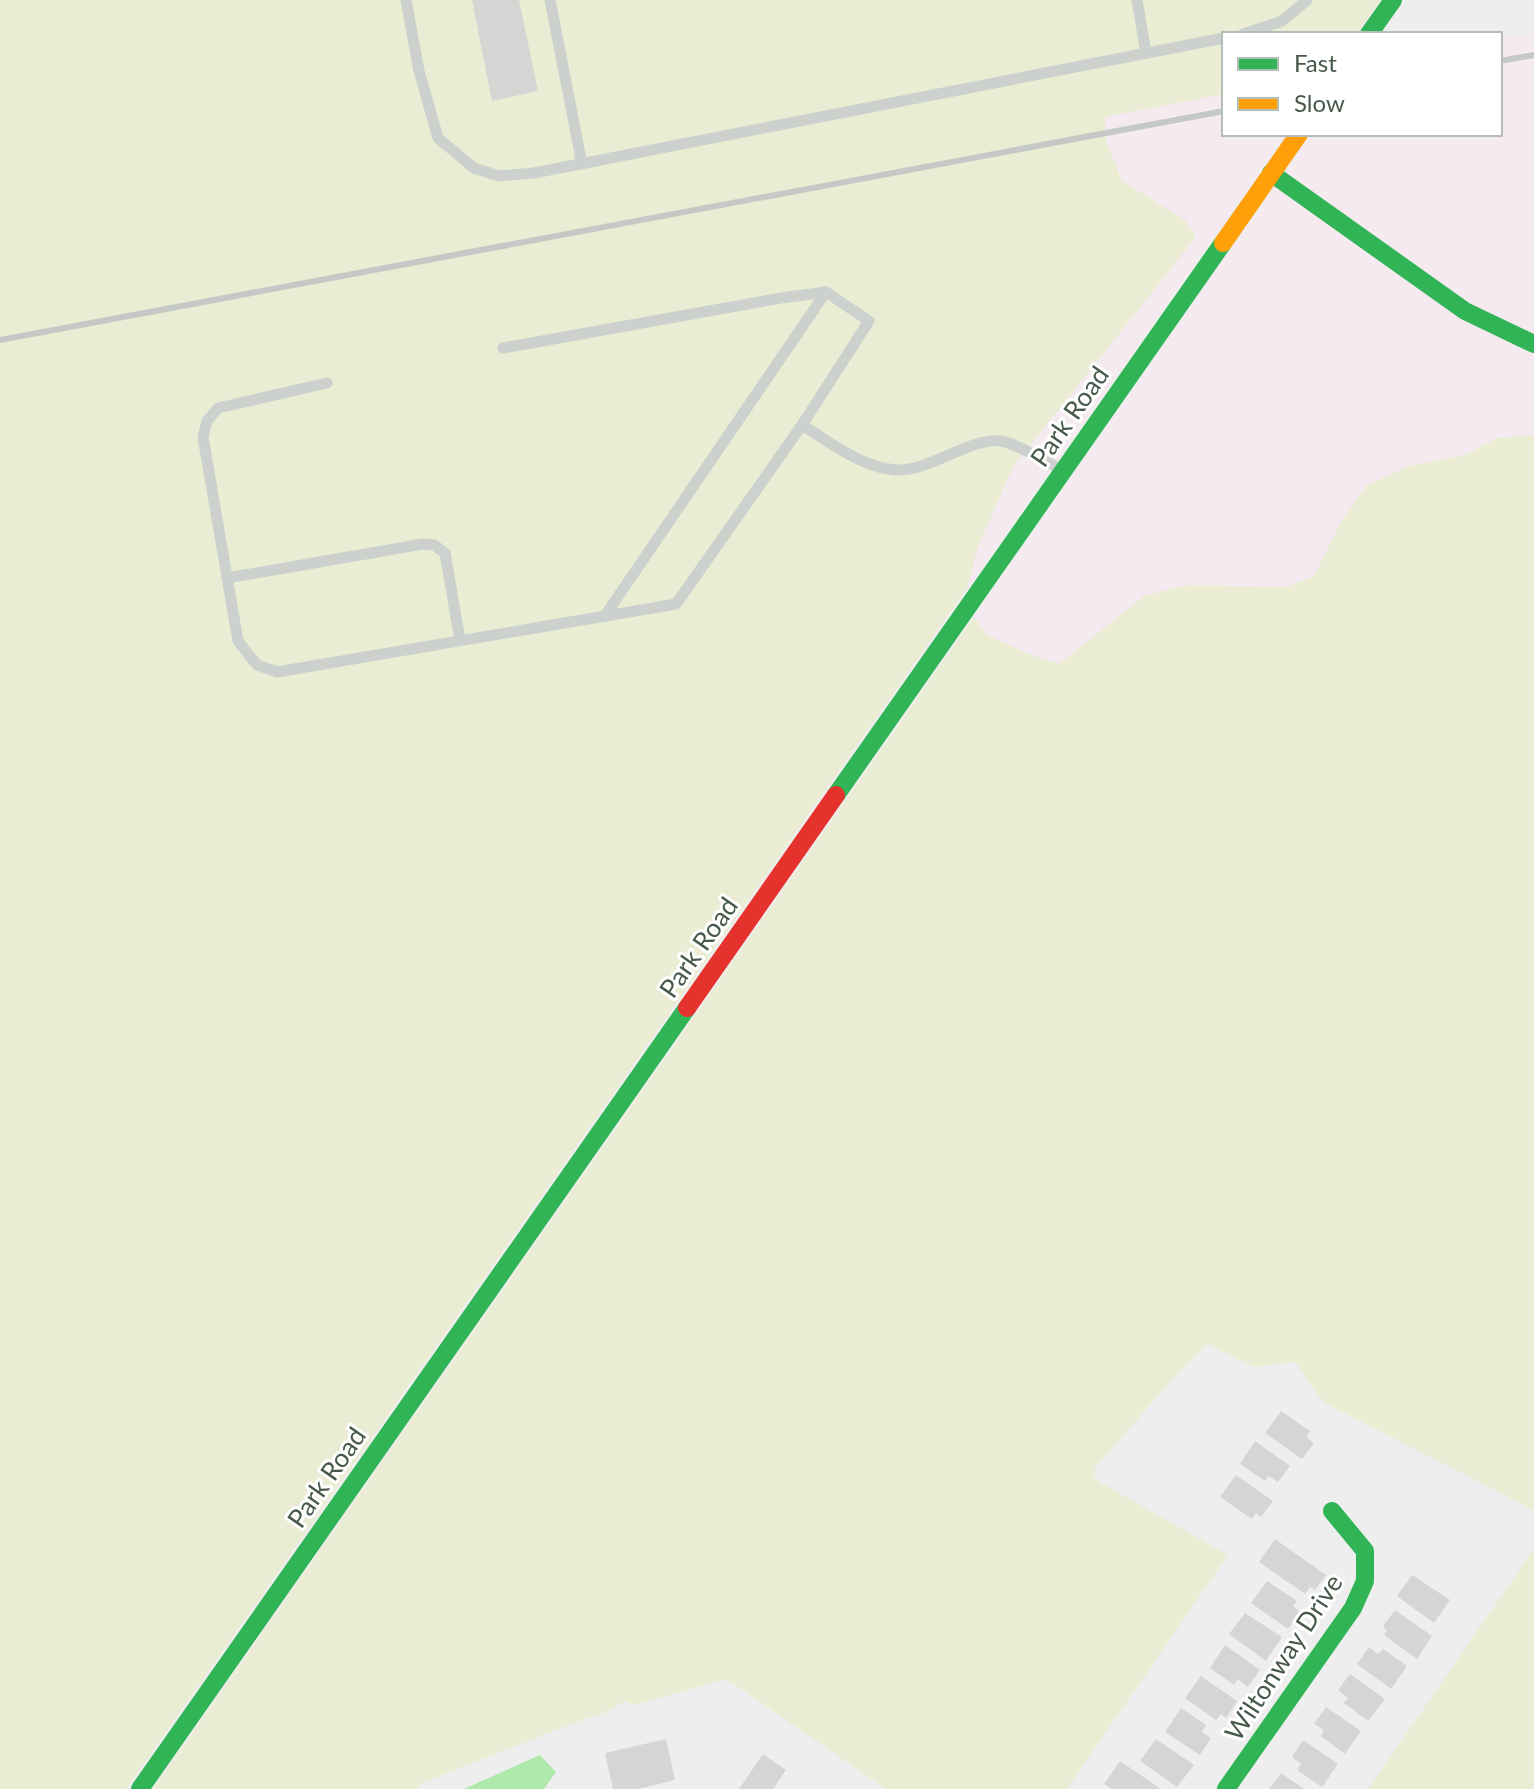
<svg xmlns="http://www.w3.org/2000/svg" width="1534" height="1789" viewBox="0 0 1534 1789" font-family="Lato,sans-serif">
  <rect width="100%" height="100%" fill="#eee"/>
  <g fill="#f5eaf0">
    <path d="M1534 32V435L1497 438 1465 455 1409 466 1367 485 1341 522 1314 576 1287 587H1238L1091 638 1059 664 1031 655 986 634 974 617 1312 134H1500V39Z"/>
    <path d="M1224 94V134H1286L967 588 977 549 1013 467 1196 237 1122 181 1106 140 1104 117Z"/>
  </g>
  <g fill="#eaecd3">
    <path d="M0 0H1380L1356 34H1224V94L1105 117 1106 140 1122 181 1184 219 1196 237 1013 467 977 549 967 588 126 1789H0Z"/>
    <path d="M1534 435V1510L1323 1402 1295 1362 1254 1367 1207 1344 1175 1376 1095 1468 1094 1475 1098 1481 1228 1555 1067 1789H886L731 1682 723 1680 634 1705 625 1701 604 1713 582 1720 422 1783 417 1789H153L974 617 986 634 1031 655 1059 664 1144 596 1186 585 1287 587 1314 576 1341 522 1367 485 1409 466 1465 455 1497 438Z"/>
    <path d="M1534 1549V1789H1368Z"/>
  </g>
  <path fill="#aee8aa" d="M540 1755 556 1772 544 1789H464Z"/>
  <g fill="#d4d6d4">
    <path d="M472 0H519L538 91 492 101Z"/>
    <path d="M1281 1411 1310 1431 1306 1437 1314 1443 1302 1459 1265 1433Z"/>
    <path d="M1255 1441 1290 1466 1278 1482 1268 1476 1265 1481 1240 1464Z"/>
    <path d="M1236 1475 1273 1501 1261 1517 1256 1513 1252 1519 1220 1497Z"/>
    <path d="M1275 1539 1326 1575 1315 1590 1310 1587 1305 1594 1259 1562Z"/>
    <path d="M1412 1575 1450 1600 1434 1623 1397 1596Z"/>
    <path d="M1267 1581 1297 1601 1293 1606 1300 1612 1288 1629 1251 1603Z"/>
    <path d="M1395 1610 1432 1636 1417 1659 1384 1635 1387 1631 1383 1626Z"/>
    <path d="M1245 1613 1282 1637 1266 1661 1229 1634Z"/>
    <path d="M1225 1645 1260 1670 1248 1687 1238 1679 1234 1685 1210 1668Z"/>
    <path d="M1369 1647 1378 1654 1383 1649 1407 1666 1391 1689 1357 1664Z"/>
    <path d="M1350 1674 1385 1699 1368 1721 1344 1703 1348 1698 1338 1690Z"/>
    <path d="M1201 1676 1237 1701 1226 1718 1221 1714 1216 1720 1185 1698Z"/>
    <path d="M1326 1707 1361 1731 1345 1754 1321 1736 1324 1730 1314 1724Z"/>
    <path d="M1181 1708 1206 1725 1202 1732 1211 1738 1200 1755 1165 1732Z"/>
    <path d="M666 1739 675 1780 638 1789H613L605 1753Z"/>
    <path d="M1156 1739 1194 1765 1177 1787 1140 1761Z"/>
    <path d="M1303 1740 1338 1764 1322 1787 1297 1770 1301 1764 1292 1757Z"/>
    <path d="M763 1754 786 1770 773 1789H739Z"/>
    <path d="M1120 1761 1161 1789H1112L1104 1784Z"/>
    <path d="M1281 1773 1304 1789H1269Z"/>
  </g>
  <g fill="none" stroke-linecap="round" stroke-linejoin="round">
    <g stroke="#ccd1cd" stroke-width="11">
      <path d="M406 0 419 71 438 138 474 168 499 176 534 173 1224 38"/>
      <path d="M550 0 582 164"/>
      <path d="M1137 0 1146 53"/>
      <path d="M1243 34 1282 21 1307 0"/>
      <path d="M503 348 781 298 826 292"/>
      <path d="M327 383 218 408 207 421 203 437 238 641 257 665 277 672 676 604 802 425C830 442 862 468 896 470 931 471 971 437 1001 441 1018 444 1046 462 1062 470"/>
      <path d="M227 578 423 544 434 545 445 553 460 640"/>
      <path d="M604 617 826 292 869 321 802 425"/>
    </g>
    <g stroke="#30b455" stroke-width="18">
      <path d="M1369 34 1393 0"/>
      <path d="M1271 173 1465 311 1534 344"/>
      <path d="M836 795 1223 243"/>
      <path d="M140 1789 687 1008"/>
      <path d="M1226 1789 1353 1608 1365 1581V1551L1332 1511"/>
    </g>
    <path stroke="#ff9f0a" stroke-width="18" d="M1223 243 1299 134"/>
    <path stroke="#e5322d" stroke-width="18" d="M687 1008 836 795"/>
    <g stroke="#c5c9c6" stroke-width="6">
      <path d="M1500 61 1534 55"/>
      <path d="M0 340 1224 111"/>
    </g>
  </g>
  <g text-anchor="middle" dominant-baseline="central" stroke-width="6" stroke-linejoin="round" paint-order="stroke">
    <g font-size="26" fill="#46594a" stroke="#fff">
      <text transform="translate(1069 416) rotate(-55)">Park Road</text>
      <text transform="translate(698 947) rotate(-55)">Park Road</text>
      <text transform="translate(326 1477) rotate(-55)">Park Road</text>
      <text transform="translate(1283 1657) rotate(-57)">Wiltonway Drive</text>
    </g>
  </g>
  <rect x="1222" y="32" width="280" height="104" fill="#ffffff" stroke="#b5bdb7" stroke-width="2"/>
  <rect x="1238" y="58" width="40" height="12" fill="#30b455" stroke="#b5bdb7" stroke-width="2"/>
  <text x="1294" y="72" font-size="24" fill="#46594a">Fast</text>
  <rect x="1238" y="98" width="40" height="12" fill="#ff9f0a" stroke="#b5bdb7" stroke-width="2"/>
  <text x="1294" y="112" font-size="24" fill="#46594a">Slow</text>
</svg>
